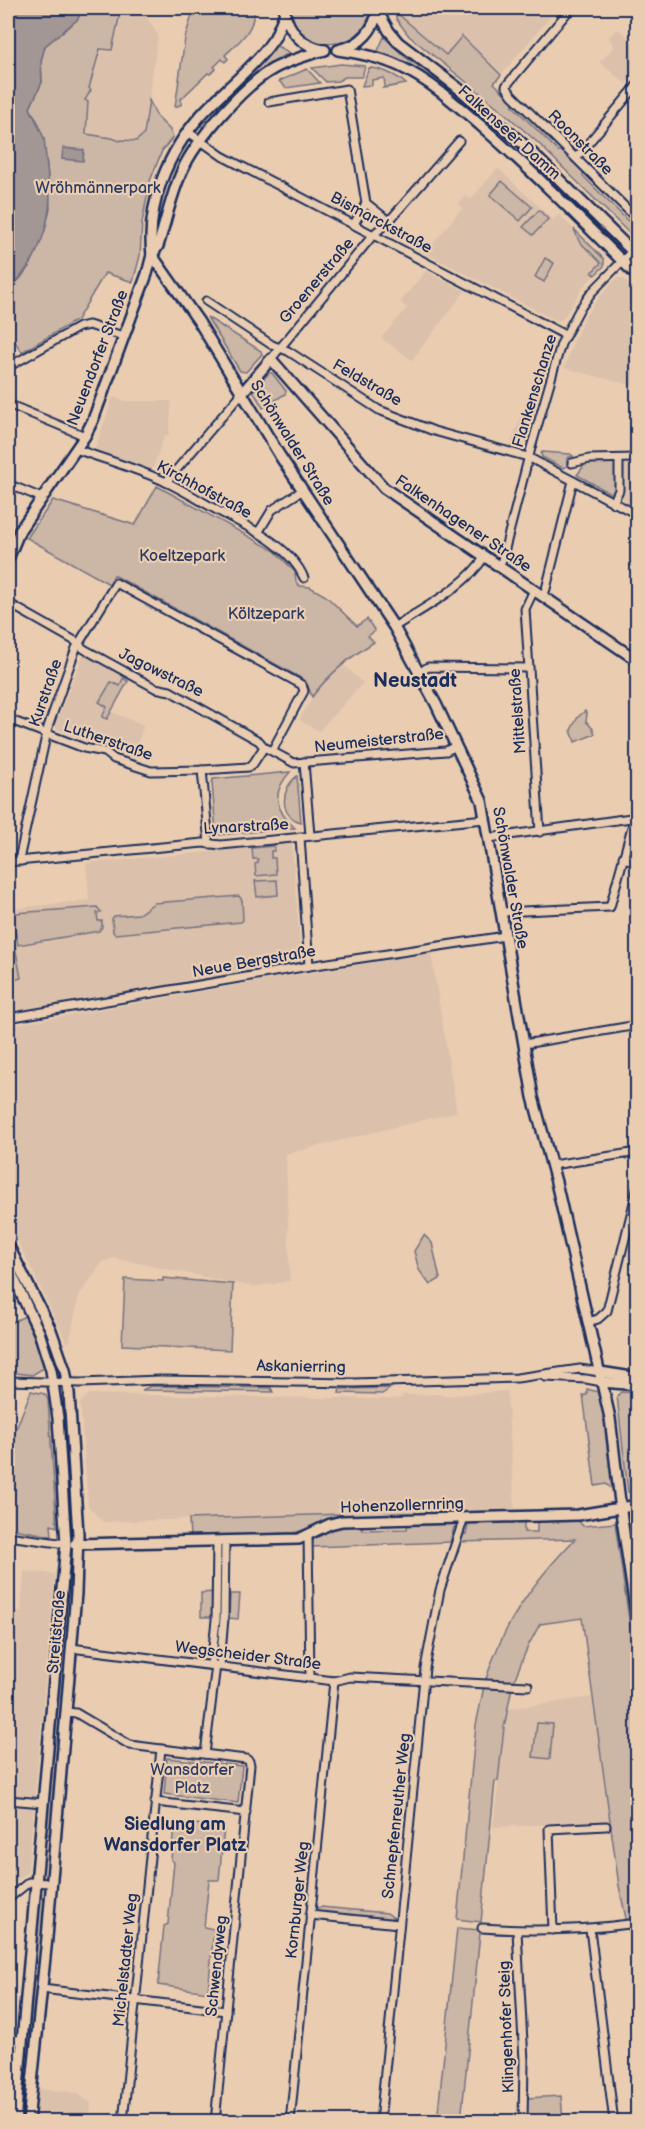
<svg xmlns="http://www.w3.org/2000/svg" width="645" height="2129" viewBox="0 0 645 2129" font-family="'Balsamiq Sans',sans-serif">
  <rect width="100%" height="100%" fill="#eacdb1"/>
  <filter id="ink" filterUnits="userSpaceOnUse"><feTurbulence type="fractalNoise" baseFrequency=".0167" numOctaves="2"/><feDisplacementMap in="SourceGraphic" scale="12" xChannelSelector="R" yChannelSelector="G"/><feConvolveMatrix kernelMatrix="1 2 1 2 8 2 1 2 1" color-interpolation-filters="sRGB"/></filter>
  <g filter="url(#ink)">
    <g fill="#dbc1ab">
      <path d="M403 8H558L501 75 463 36 446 55 398 14Z"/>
      <path d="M121 9 146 16 158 35 144 134 136 141 126 140 120 141 112 138 86 134 88 103 85 101 91 90 89 89 100 49 112 50Z"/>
      <path d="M618 29 637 45V69L626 84 599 62 614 47 609 37Z"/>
      <path d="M498 168 553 220 559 214 604 259V266L584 286 563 319 557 321 425 253 463 207 458 204 465 196 471 199Z"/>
      <path d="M426 271 465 291 412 360 381 338 407 308 400 302Z"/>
      <path d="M617 278H623L637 293V387L564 368 574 340 585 316 597 300Z"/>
      <path d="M113 397 126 401H172L169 435H165L152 470 95 449Z"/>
      <path d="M523 410 532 413 523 445 511 443Z"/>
      <path d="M637 437V508L623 500 622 496 625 487 624 467 627 463H636Z"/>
      <path d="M85 655 130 680 112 712 144 725 133 756 57 729 55 725 82 657Z"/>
      <path d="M343 664 363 683 319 731 299 720 320 685Z"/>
      <path d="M292 844 301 958 298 961 8 1012V909L89 900 86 863Z"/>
      <path d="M431 953 457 1112 286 1154 290 1281 253 1287 113 1258 102 1263 79 1296 69 1343H67L8 1221V1026L259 981Z"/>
      <path d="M507 1391 515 1509 103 1522 88 1506 80 1403 89 1394 389 1399 402 1398V1395L440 1394V1396Z"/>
      <path d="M24 1571 55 1574 28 1872 8 1888V1610L21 1611Z"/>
      <path d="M592 1697 610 1822 493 1827 507 1709Z"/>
      <path d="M39 2089 77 2093 91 2103 90 2117 62 2115 61 2121H35Z"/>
    </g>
    <g fill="#ccb6a5" stroke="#747282" stroke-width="1.5">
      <path d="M90 8 121 9 112 50 100 49 89 88 91 90 85 100 88 102 86 134 112 138 120 141 121 140 136 141 144 134 149 100 157 117 170 130 173 137 162 151 150 181 142 223 140 256 133 282 105 273 77 320 22 352 8 332V290L20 279 31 264 45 230 50 208 47 165 39 124 30 108 42 82 41 61 45 46 78 19 80 13Z"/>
      <path d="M194 8H254C255 30 240 41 225 55L228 59 225 62 222 59 214 67 216 69 210 74 208 73 180 100 182 104 175 107 185 38Z"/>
      <path d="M290 8H371C365 55 296 56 290 8Z"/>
      <path d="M393 8H403L398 14 446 55 462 36 501 75 494 83 513 102V106L558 151H565L583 168V176L628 221H636L637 223V232L633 237 537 142 500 109 409 36 397 20Z"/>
      <path d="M384 37 405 57 428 72 478 111 475 114C444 89 415 66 377 53Z"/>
      <path d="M275 45 290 53C253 68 231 101 204 129L199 124Z"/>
      <path d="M341 64 365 66 362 77H345L338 81 326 82 312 68Z"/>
      <path d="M369 68C381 68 398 76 406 84L383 88 385 86 384 78 372 80V85L362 86Z"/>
      <path d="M307 69 320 83 286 88 279 81Z"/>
      <path d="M482 114 539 165 619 245 615 248 536 168 479 118Z"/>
      <path d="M502 181 532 207 520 221 490 195Z"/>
      <path d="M539 210 548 219 533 235 523 227Z"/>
      <path d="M574 229 604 259V266L595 275 592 272 601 263 579 241Z"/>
      <path d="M545 258 554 263 544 282 535 277Z"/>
      <path d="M207 317 261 351 262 354 246 372 240 371Z"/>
      <path d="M269 373H272L286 391 285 394 263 408 253 391Z"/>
      <path d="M542 452 570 454 573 456 567 458V466L563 468 542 457 541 454Z"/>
      <path d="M613 462 615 464 616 484 614 492 610 493 577 475 585 464Z"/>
      <path d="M157 486 275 551 295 572 296 582 300 586 310 587 326 596 357 626 367 619 375 631 368 636 374 642C350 657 328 675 312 697L308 686 301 678 114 575 109 584 27 538 53 500 135 525Z"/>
      <path d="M123 678 128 681 107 719 102 717 107 707 99 702 111 682 120 686Z"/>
      <path d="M585 711 587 714 586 721 593 729 595 734 575 742 571 730 578 717Z"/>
      <path d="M290 772C271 793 275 810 295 828L218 835 216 833 212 783 213 779Z"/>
      <path d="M297 776 301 822C278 816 281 788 297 776Z"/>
      <path d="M274 846V851H271V858H275L276 874 256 876 255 864 258 863V859H253L252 848Z"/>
      <path d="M277 880 278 895 257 897 255 881Z"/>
      <path d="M239 896 242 900 243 920 241 922 115 934 113 932 112 919 114 916 139 914 154 903Z"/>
      <path d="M97 907 101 912 97 913 98 921H102V927L99 931 18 945 12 915 15 913Z"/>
      <path d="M15 946 21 978 8 982V947Z"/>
      <path d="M424 1235 432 1243 440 1279 430 1285 419 1270 414 1251Z"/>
      <path d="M163 1278 233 1284 230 1350 122 1345 125 1279 163 1281Z"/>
      <path d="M25 1316 39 1349 44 1368 32 1375 8 1372V1324Z"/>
      <path d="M151 1386 271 1388 273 1392 142 1390Z"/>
      <path d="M391 1388 382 1394 339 1393 340 1389Z"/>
      <path d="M587 1389 598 1392 599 1399 603 1400 614 1487 611 1488 606 1484 595 1486 583 1395H587Z"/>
      <path d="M31 1391 45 1394 48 1400 57 1527 51 1525 52 1536 8 1528V1498L12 1487 8 1485V1449Z"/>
      <path d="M621 1392 637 1393 638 1495H634L628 1492 617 1396Z"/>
      <path d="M59 1395H63L69 1438 76 1531H71L67 1497Z"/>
      <path d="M343 1514 311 1528 293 1533 190 1537 189 1519Z"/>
      <path d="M576 1518 583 1526 615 1523 637 1675V1969L619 1886 582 1618 540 1624 528 1646 513 1683 485 1682C503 1623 533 1582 575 1539L458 1542 461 1535 466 1534 468 1526H465L467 1522 524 1520V1532H537V1520Z"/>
      <path d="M454 1522 459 1524 458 1527H454L450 1542 312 1547C312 1525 346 1525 362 1524V1530L407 1529 408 1523Z"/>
      <path d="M69 1557H74L73 1598 51 1834 46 1835Z"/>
      <path d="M213 1592V1617H201V1593Z"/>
      <path d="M230 1594H240L238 1619 229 1618Z"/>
      <path d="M484 1686 512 1687 504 1728 498 1781H495L481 1922 457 1919 476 1725Z"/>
      <path d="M537 1723 553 1724 550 1759 533 1757Z"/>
      <path d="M167 1758 242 1766 238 1803 164 1794Z"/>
      <path d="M174 1822 224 1827 219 1880H209L204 1927 214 1929 208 1992 158 1985 164 1926 168 1924 174 1862 171 1860Z"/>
      <path d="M39 1898 46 1899 34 2032 27 2031Z"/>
      <path d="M321 1907 387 1913 395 1919 392 1920 317 1914 313 1909Z"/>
      <path d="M457 1928 480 1930V1933L461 2121 437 2122Z"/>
      <path d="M27 2035H33L24 2121 18 2122Z"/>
      <path d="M561 2096 563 2121 525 2122 526 2098Z"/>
    </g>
    <g fill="#a39795" stroke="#6d6d7f" stroke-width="1.5">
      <path d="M8 8H36L53 10 61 8H90L80 13 78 19 45 46 41 61 42 82 30 108 44 138 50 198C48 234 34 266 8 290Z"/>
      <path d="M63 148 84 150 83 161 62 159Z"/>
    </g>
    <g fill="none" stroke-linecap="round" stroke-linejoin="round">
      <defs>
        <g id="street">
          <path d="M571 8 506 86 512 95 638 220"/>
          <path d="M269 102 347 89 366 203 354 224"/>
          <path d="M187 131 222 156 565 335"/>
          <path d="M576 158 638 84"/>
          <path d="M366 203 389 221"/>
          <path d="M206 301 272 345 288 351 379 410 434 431 528 457 638 515"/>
          <path d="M271 359 374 234 389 221 459 141"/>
          <path d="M8 367 79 327 89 325 123 336"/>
          <path d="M8 404 85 436"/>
          <path d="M76 449C106 460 138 469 166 482 183 490 199 500 215 509 245 526 290 544 304 578"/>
          <path d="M572 463 589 459 637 458"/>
          <path d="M166 482 242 393"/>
          <path d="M8 484 42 498"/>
          <path d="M613 503 619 490V459"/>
          <path d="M258 533 272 510 303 490"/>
          <path d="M499 566 502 560 531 448 561 344 579 310 592 292 638 245"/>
          <path d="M534 590 525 609 540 832"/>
          <path d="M543 595 546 589 573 481"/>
          <path d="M8 603 75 641 84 649 155 688 170 691 259 741 264 747 294 763 446 751 456 746"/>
          <path d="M394 627C423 608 466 587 485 556"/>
          <path d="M419 673 428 667 529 668"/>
          <path d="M8 719 84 748 105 752 114 759 151 771 202 770 249 767 253 764 264 747"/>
          <path d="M304 762 310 835"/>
          <path d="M202 770 209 844"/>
          <path d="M300 837 309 966"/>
          <path d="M489 838 638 817"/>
          <path d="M623 857 638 864"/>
          <path d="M21 861 20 855 48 727 76 648 116 583 302 685 304 691 272 751"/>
          <path d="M8 862 203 843 221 845 485 819"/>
          <path d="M501 912 610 907 638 805"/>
          <path d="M8 1018 309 966 505 936"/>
          <path d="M524 1044 638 1025"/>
          <path d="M552 1165 638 1152"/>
          <path d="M588 1322 598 1319 607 1311 638 1186"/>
          <path d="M545 1377 586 1379 602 1382"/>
          <path d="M8 1381 81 1383 159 1380 354 1383 517 1378 580 1369 600 1372"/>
          <path d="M8 1536 66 1544"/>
          <path d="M308 1536 310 1677"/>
          <path d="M71 1648 334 1681 350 1677 528 1686"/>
          <path d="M211 1665 216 1620 217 1541"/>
          <path d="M220 1666 224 1618 225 1541"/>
          <path d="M66 1712 76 1713 130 1745 161 1749"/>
          <path d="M205 1754 216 1665"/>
          <path d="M8 1800 43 1803"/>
          <path d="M155 1802 246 1812"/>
          <path d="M8 1899 29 1882 51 1883"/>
          <path d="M310 1915 399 1924"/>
          <path d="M482 1928C534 1932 585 1930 638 1923"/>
          <path d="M590 1929 614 2122"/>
          <path d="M553 1930 549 1829 606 1826"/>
          <path d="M517 1931 524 2061 523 2122"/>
          <path d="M42 1989 226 2011"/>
          <path d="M8 2038 22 2041"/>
          <path d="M123 2122 161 1749 246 1759 249 1761 250 1765 215 2122"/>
          <path d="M290 2122 334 1681"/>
          <path d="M380 2122 425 1668 440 1590 462 1524V1518"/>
        </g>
        <g id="secondary">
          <path d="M284 10C289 32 301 46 324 50"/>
          <path d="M378 12 389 31 398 42 457 87 522 143 638 257"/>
          <path d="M341 49C361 45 374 30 378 10"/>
          <path d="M338 50C359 53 380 57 399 66 429 80 455 103 480 125 535 173 586 225 638 277"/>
          <path d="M152 255 199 322 280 456 394 627 436 704 482 801 533 1097 556 1182 610 1418 622 1519 638 1628"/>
          <path d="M152 255C146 204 168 152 202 114 223 91 248 72 267 48L275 37 285 13"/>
          <path d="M242 393 271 359 384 488 638 661"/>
          <path d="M8 559 20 530 85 436 93 420 147 274 152 255 158 246C166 221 171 195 182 171 195 141 244 85 273 69 290 60 307 55 325 50"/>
          <path d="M8 1245 51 1330 65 1370 69 1393 78 1534 76 1593 47 1938 28 2122"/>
          <path d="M8 1266 39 1332 51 1370 58 1418 66 1544 15 2122"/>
          <path d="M600 1372 638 1378"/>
          <path d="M602 1382 638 1385"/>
          <path d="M75 1544 299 1539 330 1524 342 1521 578 1515 638 1505"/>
        </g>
      </defs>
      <use href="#street" stroke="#1b2f5e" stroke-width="11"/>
      <use href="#secondary" stroke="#1b2f5e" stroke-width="14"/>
      <use href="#street" stroke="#eacdb1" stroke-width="7"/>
      <use href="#secondary" stroke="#eacdb1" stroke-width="9"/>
    </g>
  </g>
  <g text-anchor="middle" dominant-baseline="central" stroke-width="4.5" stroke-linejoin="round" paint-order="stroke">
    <g font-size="16" fill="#1b2f5e" stroke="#eacdb1">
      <text transform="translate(509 133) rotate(42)">Falkenseer Damm</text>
      <text transform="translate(580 143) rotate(45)">Roonstraße</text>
      <text transform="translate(381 223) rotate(28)">Bismarckstraße</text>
      <text transform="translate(317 281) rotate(-50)">Groenerstraße</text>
      <text transform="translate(98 358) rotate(-69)">Neuendorfer Straße</text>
      <text transform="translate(367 383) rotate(30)">Feldstraße</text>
      <text transform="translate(535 391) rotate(-73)">Flankenschanze</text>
      <text transform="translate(292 443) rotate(58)">Schönwalder Straße</text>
      <text transform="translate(204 490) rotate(28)">Kirchhofstraße</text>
      <text transform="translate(463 524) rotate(34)">Falkenhagener Straße</text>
      <text transform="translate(161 673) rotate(26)">Jagowstraße</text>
      <text transform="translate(46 693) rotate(-71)">Kurstraße</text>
      <text transform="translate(518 711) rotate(-94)">Mittelstraße</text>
      <text transform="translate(108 741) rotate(19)">Lutherstraße</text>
      <text transform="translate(379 741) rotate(-6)">Neumeisterstraße</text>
      <text transform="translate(246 827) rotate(-3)">Lynarstraße</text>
      <text transform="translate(510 878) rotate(80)">Schönwalder Straße</text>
      <text transform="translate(254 962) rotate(-10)">Neue Bergstraße</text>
      <text transform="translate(301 1367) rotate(1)">Askanierring</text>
      <text transform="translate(402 1506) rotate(-2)">Hohenzollernring</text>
      <text transform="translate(57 1632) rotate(-85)">Streitstraße</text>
      <text transform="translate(248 1656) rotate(7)">Wegscheider Straße</text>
      <text transform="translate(397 1816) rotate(-84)">Schnepfenreuther Weg</text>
      <text transform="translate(298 1900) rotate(-84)">Kornburger Weg</text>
      <text transform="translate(126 1960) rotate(-84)">Michelstadter Weg</text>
      <text transform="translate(217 1966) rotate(-84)">Schwendyweg</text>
      <text transform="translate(507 2027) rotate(-92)">Klingenhofer Steig</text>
    </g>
    <g font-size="16" fill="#2d3c65" stroke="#eacdb1">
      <text x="98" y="188">Wröhmännerpark</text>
      <text x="182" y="556">Koeltzepark</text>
      <text x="266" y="614">Költzepark</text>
      <text x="192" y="1770">Wansdorfer<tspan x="192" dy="18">Platz</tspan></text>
    </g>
    <g font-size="18" font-weight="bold" fill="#1b2f5e" stroke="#eacdb1">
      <text x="175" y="1824">Siedlung am<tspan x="175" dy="21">Wansdorfer Platz</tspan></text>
    </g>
    <g font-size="20" font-weight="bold" fill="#1b2f5e" stroke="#eacdb1">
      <text x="415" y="681">Neustadt</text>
    </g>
  </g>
  <rect width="645" height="2129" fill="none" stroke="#eacdb1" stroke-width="30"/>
  <rect x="15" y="15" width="615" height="2099" fill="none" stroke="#1b2f5e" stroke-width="2" filter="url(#ink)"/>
</svg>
